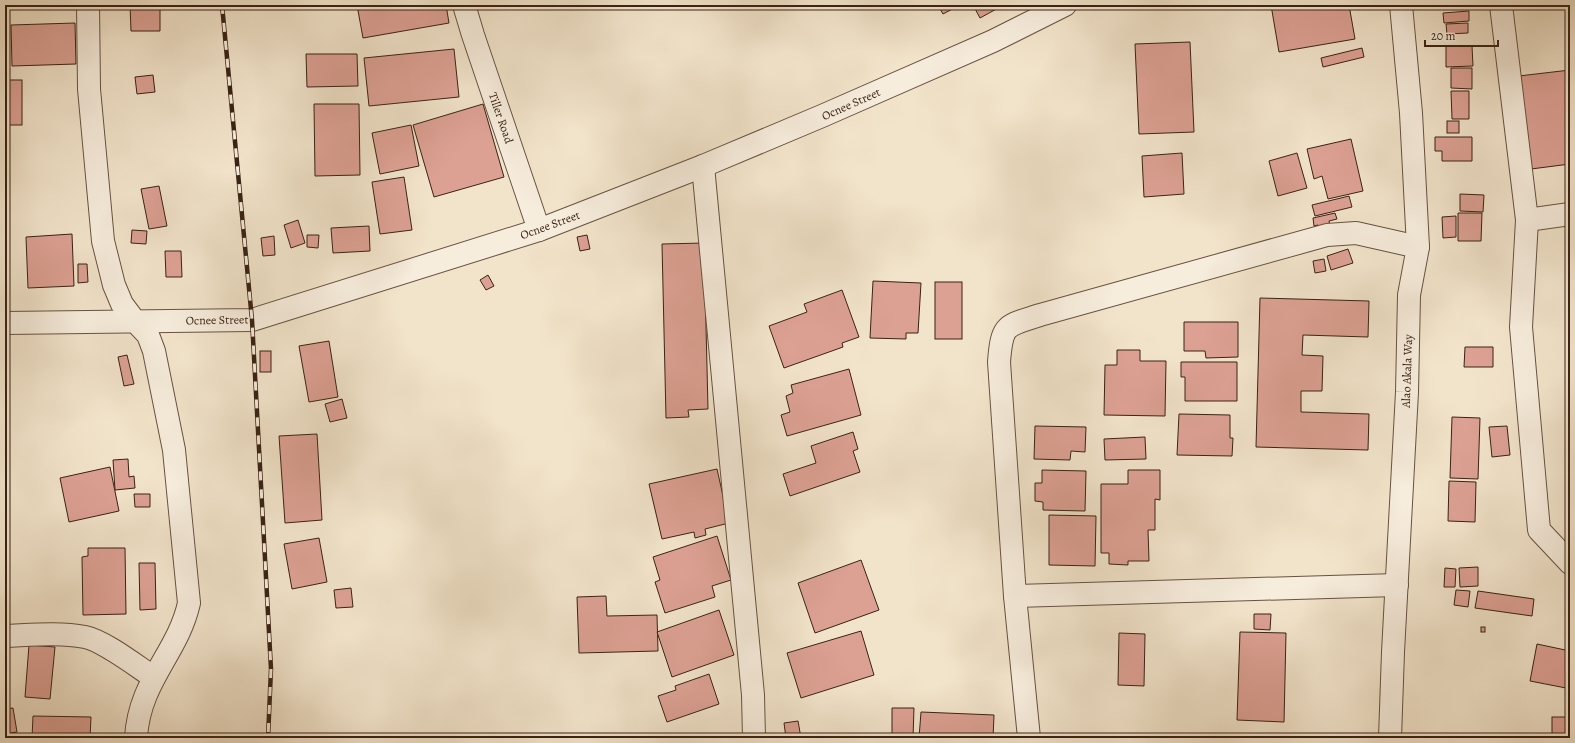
<svg xmlns="http://www.w3.org/2000/svg" width="1575" height="743" viewBox="0 0 1575 743" font-family="Alegreya,serif">
  <rect width="100%" height="100%" fill="#f2e4cb"/>
  <filter id="stains"><feTurbulence type="fractalNoise" baseFrequency=".005" numOctaves="4"/><feColorMatrix values="0 0 0 0 .2 0 0 0 0 .09 0 0 0 0 .02 0 0 0 .5 -.17"/></filter>
  <radialGradient id="worn" r=".72"><stop offset=".6" stop-color="#630" stop-opacity="0"/><stop offset="1" stop-color="#630" stop-opacity=".3"/></radialGradient>
  <g fill="#dda194" stroke="#392214">
    <path d="M130 5H160V31H131Z"/>
    <path d="M357 5H446L449 23 363 38Z"/>
    <path d="M938 5H960L943 14Z"/>
    <path d="M973 5H999L1000 7 980 18Z"/>
    <path d="M1271 5H1349L1355 39 1279 52Z"/>
    <path d="M1469 11V21L1444 23 1443 13Z"/>
    <path d="M75 23 76 64 12 66 11 25Z"/>
    <path d="M1468 23V33L1447 34 1446 24Z"/>
    <path d="M1190 42 1194 132 1139 134 1135 44Z"/>
    <path d="M1446 46H1472L1473 66 1446 67Z"/>
    <path d="M1362 48 1364 57 1323 67 1321 58Z"/>
    <path d="M454 49 459 97 369 106 364 58Z"/>
    <path d="M306 54H357L358 86 307 87Z"/>
    <path d="M1451 68H1472V89L1451 88Z"/>
    <path d="M1570 70V164L1531 169 1519 76Z"/>
    <path d="M153 75 155 92 137 94 135 77Z"/>
    <rect x="5" y="80" width="17" height="45"/>
    <path d="M1451 91H1469V119H1452Z"/>
    <path d="M314 104H359L360 175 315 176Z"/>
    <path d="M483 104 504 177 434 197 413 125Z"/>
    <rect x="1447" y="121" width="12" height="12"/>
    <path d="M411 125 419 166 380 174 372 133Z"/>
    <path d="M1435 137H1472V161H1442V151H1435Z"/>
    <path d="M1351 139 1363 191 1328 199 1322 176 1314 179 1307 149Z"/>
    <path d="M1182 153 1184 194 1144 197 1142 156Z"/>
    <path d="M1297 153 1307 188 1278 196 1269 161Z"/>
    <path d="M404 177 412 230 380 234 372 182Z"/>
    <path d="M159 186 167 226 149 229 141 189Z"/>
    <path d="M1460 194 1484 195 1483 212 1460 211Z"/>
    <path d="M1349 196 1352 207 1315 216 1312 205Z"/>
    <path d="M1335 213 1337 219 1329 221 1330 226 1318 229V225L1314 226 1313 218Z"/>
    <path d="M1458 213H1482L1481 241H1458Z"/>
    <path d="M1456 216V237L1443 238 1442 217Z"/>
    <path d="M298 220 305 243 291 248 284 225Z"/>
    <path d="M369 226 370 251 333 253 331 228Z"/>
    <path d="M132 230 147 231 146 244 131 243Z"/>
    <path d="M72 234 74 286 28 288 26 237Z"/>
    <path d="M307 235H319L318 248 307 247Z"/>
    <path d="M587 235 590 249 580 251 577 237Z"/>
    <path d="M274 236 275 255 263 256 261 238Z"/>
    <path d="M704 243 708 409 688 410 689 417 666 418 662 244Z"/>
    <path d="M1348 249 1353 263 1331 270 1327 256Z"/>
    <path d="M165 251H181L182 277H166Z"/>
    <path d="M1324 259 1326 271 1315 273 1313 261Z"/>
    <path d="M78 264H87L88 282 78 283Z"/>
    <path d="M488 275 494 286 486 290 480 280Z"/>
    <path d="M873 281 921 283 918 333H906V339L870 338Z"/>
    <rect x="935" y="282" width="27" height="57"/>
    <path d="M842 290 859 337 842 343 843 347 784 368 769 326 807 312 804 304Z"/>
    <path d="M1260 298 1369 301 1368 337 1303 335 1302 355 1323 356 1322 391H1301V412L1369 414 1368 450 1256 447Z"/>
    <path d="M1184 322H1238V357L1206 358 1205 351H1184Z"/>
    <path d="M329 341 338 397 309 402 299 346Z"/>
    <path d="M1465 347H1493V367H1464Z"/>
    <path d="M1117 350H1140V361H1166L1165 416 1104 415 1105 365H1117Z"/>
    <rect x="260" y="351" width="11" height="21"/>
    <path d="M127 355 134 384 124 386 118 357Z"/>
    <path d="M1181 362H1237V401H1185V377H1181Z"/>
    <path d="M849 369 861 415 787 436 781 415 790 412 786 396 793 393 791 385Z"/>
    <path d="M342 399 347 418 330 422 325 404Z"/>
    <path d="M1179 414 1230 415V438H1233L1232 456 1177 455Z"/>
    <path d="M1452 417 1480 418 1478 479 1450 478Z"/>
    <path d="M1035 426 1086 427 1085 452 1071 451 1070 460 1034 459Z"/>
    <path d="M1507 426 1510 455 1492 457 1489 427Z"/>
    <path d="M853 432 858 449 853 451 860 472 790 496 783 474 816 463 811 446Z"/>
    <path d="M317 434 322 520 285 523 279 436Z"/>
    <path d="M1145 437 1146 459 1105 460 1104 439Z"/>
    <path d="M128 459 129 477 134 476 135 488 115 490 113 460Z"/>
    <path d="M110 467 119 511 69 522 60 478Z"/>
    <path d="M717 469 729 523 705 529 706 535 695 538 694 532 662 539 649 484Z"/>
    <path d="M1042 470 1086 471 1085 511 1043 510V502L1035 501V483H1042Z"/>
    <path d="M1128 470H1160V500L1155 499V530H1148L1149 561H1128V565L1109 564V553H1101V484H1128Z"/>
    <path d="M1449 481 1476 482 1475 522 1448 521Z"/>
    <path d="M134 494H150V507H135Z"/>
    <path d="M1049 515 1096 516 1095 566 1049 565Z"/>
    <path d="M717 536 731 580 712 586 715 597 665 613 655 582 660 580 653 557Z"/>
    <path d="M319 538 327 582 292 589 284 544Z"/>
    <path d="M88 548H125L126 614 83 615 82 557 88 556Z"/>
    <path d="M861 560 879 610 815 633 798 583Z"/>
    <path d="M139 563H155L156 609 140 610Z"/>
    <path d="M1478 567V586L1460 587 1459 568Z"/>
    <path d="M1445 568 1456 569 1455 587H1444Z"/>
    <path d="M351 588 353 607 336 608 334 590Z"/>
    <path d="M1456 590 1470 591 1468 607 1454 605Z"/>
    <path d="M1478 591 1534 599 1532 616 1475 608Z"/>
    <path d="M606 596 607 616 657 615 658 651 579 653 577 597Z"/>
    <path d="M719 610 734 655 672 677 657 632Z"/>
    <path d="M1254 614H1271L1270 630 1254 629Z"/>
    <rect x="1481" y="627" width="4" height="5"/>
    <path d="M861 631 874 675 801 698 787 653Z"/>
    <path d="M1240 632 1286 633 1284 722 1237 720Z"/>
    <path d="M1119 633 1145 634 1144 686 1118 685Z"/>
    <path d="M1537 644 1570 651V666L1566 688 1530 681Z"/>
    <path d="M29 645 55 647 50 699 25 697Z"/>
    <path d="M709 674 719 704 667 722 658 696 676 690 675 686Z"/>
    <path d="M13 708 17 732 5 734V709Z"/>
    <path d="M892 708H914L913 738H892Z"/>
    <path d="M921 712 994 715 993 738H919Z"/>
    <path d="M33 716 91 717 90 738H32Z"/>
    <rect x="1552" y="717" width="15" height="21"/>
    <path d="M798 721 801 738H786L784 723Z"/>
  </g>
  <g fill="none" stroke-linecap="round" stroke-linejoin="round">
    <defs>
      <g id="minor">
        <path d="M88 5 89 89 103 241 114 285 122 304 134 320 148 335 154 351 174 450 189 603C178 653 139 681 136 738"/>
        <path d="M464 5 473 35 539 230"/>
        <path d="M1501 5 1527 220 1521 327 1539 530 1570 563"/>
        <path d="M703 166 753 695 754 738"/>
        <path d="M1527 220 1570 214"/>
        <path d="M5 323 252 320 539 230 703 166 822 116 993 41 1065 5"/>
        <path d="M1015 596 1397 585"/>
        <path d="M5 636C31 635 59 632 85 637 104 641 135 665 153 677"/>
        <path d="M1029 738 1015 596 999 362C1002 323 1006 326 1040 315L1327 235 1356 233 1418 247"/>
        <path d="M1390 738 1393 652 1407 392 1409 295 1418 247 1411 113 1401 5"/>
      </g>
    </defs>
    <use href="#minor" stroke="#675242" stroke-width="24"/>
    <use href="#minor" stroke="#f7eddd" stroke-width="22"/>
    <defs>
      <path id="rail" d="M222 5 252 320 271 669 268 738"/>
    </defs>
    <use href="#rail" stroke="#392214" stroke-width="4.5"/>
    <use href="#rail" stroke="#f7eddd" stroke-width="3" stroke-dasharray="9" stroke-linecap="butt"/>
  </g>
  <g text-anchor="middle" dominant-baseline="central" stroke-width="3" stroke-linejoin="round" paint-order="stroke">
    <g font-size="12" fill="#392214" stroke="#f7eddd">
      <text transform="translate(851 104) rotate(-24)">Ocnee Street</text>
      <text transform="translate(501 118) rotate(71)">Tiller Road</text>
      <text transform="translate(550 225) rotate(-20)">Ocnee Street</text>
      <text transform="translate(217 320) rotate(-1)">Ocnee Street</text>
      <text transform="translate(1407 371) rotate(-88)">Alao Akala Way</text>
    </g>
  </g>
  <rect width="1575" height="743" fill="none" stroke="#f2e4cb" stroke-width="20"/>
  <rect x="6" y="6" width="1563" height="731" fill="none" stroke="#392214" stroke-width="2"/>
  <rect x="10" y="10" width="1555" height="723" fill="none" stroke="#392214"/>
  <path d="M1425 40v6h73v-6" fill="none" stroke="#392214" stroke-width="2"/>
  <text x="1431" y="40" font-size="12" fill="#392214" stroke="#f7eddd" stroke-width="3" paint-order="stroke">20 m</text>
  <rect width="100%" height="100%" filter="url(#stains)"/>
  <rect width="100%" height="100%" fill="url(#worn)"/>
</svg>
